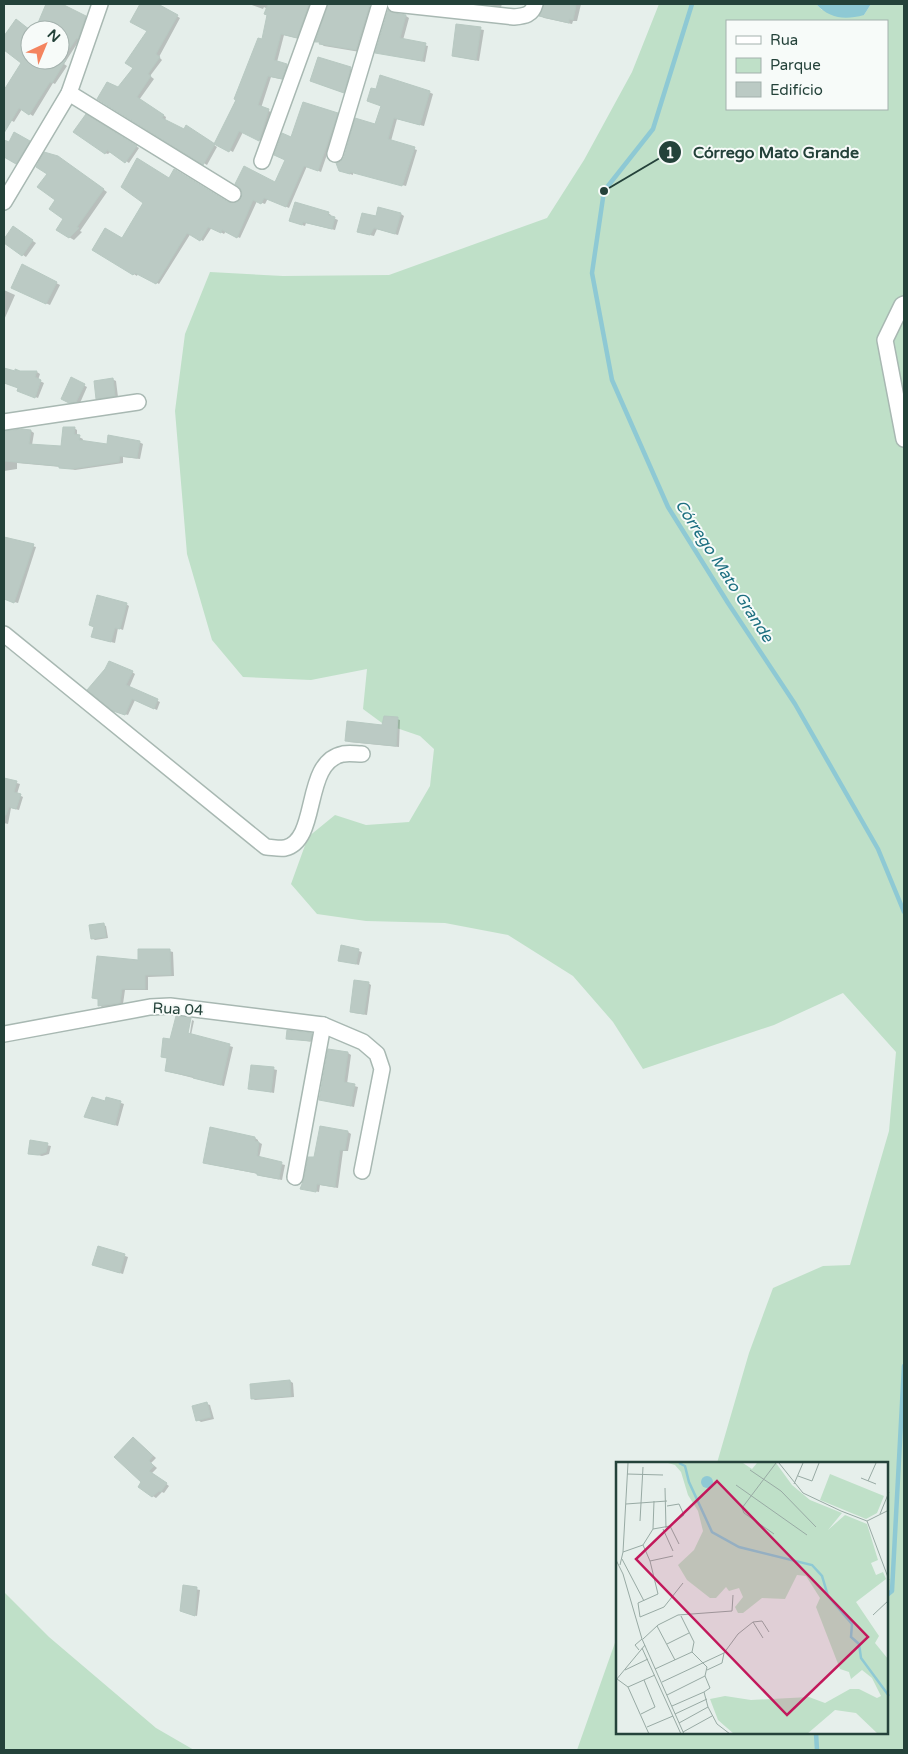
<svg xmlns="http://www.w3.org/2000/svg" width="908" height="1754" viewBox="0 0 908 1754" font-family="'Varela Round',sans-serif">
  <rect width="100%" height="100%" fill="#e6efeb"/>
  <g fill="#bfe0c8" fill-rule="evenodd">
    <path d="M659 4H816L822 10 864 15 871 4H904V1750H577L617 1637V1733H887V1463H717L749 1353 773 1288 823 1266 850 1265 889 1131 896 1052 843 993 774 1025 643 1069 613 1022 573 976 508 935 445 923 366 921 317 914 291 884 308 837 335 815 366 825 409 822 430 786 434 749 420 736 382 723 363 709 367 669 311 680 243 677 212 640 187 554 175 411 185 334 210 272 283 276 389 275 547 218 584 160 632 72ZM727 21H887V109H727Z"/>
    <path d="M4 1592 49 1637 156 1728 194 1750H4Z"/>
  </g>
  <path fill="#8ec9d4" d="M816 4H871L864 15C845 20 830 19 816 4Z"/>
  <g fill="#0003">
    <path d="M48 4H59L88 19 80 39 64 64 67 66 55 84 53 83 33 116 22 109 14 122 4 116V93L23 62 4 49V39L16 21 30 31V60H60V30H36Z"/>
    <path d="M142 4H155L180 18 159 57 162 60 150 76 154 79 139 100 166 117 165 121 184 131 186 127 217 147 207 165 99 99 118 89 135 68 149 31 132 22Z"/>
    <path d="M249 4H313L300 39 284 35 277 62 290 67 285 80 271 77 261 108 271 112 263 142 243 132 233 152 216 143 263 41 269 15 267 9 264 7 263 9Z"/>
    <path d="M329 4H364L373 8 360 52 324 46 317 41Z"/>
    <path d="M481 4H502L501 7Z"/>
    <path d="M545 4H581L577 21H573L572 24 544 18 541 16Z"/>
    <path d="M406 16 409 18 403 40 428 46 425 62 377 52Z"/>
    <path d="M457 25 484 30 479 61 453 56Z"/>
    <path d="M319 59 354 70 347 94 314 82Z"/>
    <path d="M429 92 433 94 424 126 397 119 391 141 417 150 406 186 353 172V175L344 172 342 162 375 126Z"/>
    <path d="M337 114 340 116 321 172 307 166 289 208 268 198 265 204 257 201 240 238 226 231 224 234 212 227 203 241 191 233 159 284 138 273 137 276 94 250 123 239 170 179 228 203 237 204 276 184 286 160 292 138Z"/>
    <path d="M86 116 139 148 129 163 111 151 108 154 105 153Z"/>
    <path d="M15 134 32 144 19 165 4 157 7 147 4 145V141L9 143Z"/>
    <path d="M63 161 107 192 80 231 82 232 74 240 57 230 65 219Z"/>
    <path d="M328 213 331 215V217L338 220 335 230 306 223 305 226 290 221Z"/>
    <path d="M401 214 404 216 398 235 377 229 374 236 362 233 376 218Z"/>
    <path d="M13 228 36 243 26 257 4 242Z"/>
    <path d="M23 266 60 285 50 305 15 289Z"/>
    <path d="M4 290 15 295 4 320Z"/>
    <path d="M4 370 16 373V371L37 372 40 374 38 380 44 383 38 398 22 392 20 388 4 383Z"/>
    <path d="M72 379 87 387 80 403 73 404 63 398Z"/>
    <path d="M112 379 116 381 118 397 100 400 97 398Z"/>
    <path d="M74 428 77 430V436L83 439 82 442 108 446 139 442 143 444 140 459 123 457V463L75 470 61 467 17 463V469L4 471V433L22 430 31 431 34 433 32 445 62 448Z"/>
    <path d="M4 538 36 547 18 603 4 599Z"/>
    <path d="M126 604 129 606 123 630 118 628 115 643 95 638Z"/>
    <path d="M132 672 135 674 129 688 160 702 157 710 135 700 128 715 118 712 89 690Z"/>
    <path d="M397 719 400 720 399 747 349 742 346 740 383 726Z"/>
    <path d="M4 779 20 784 17 794 23 797 19 810 11 808 8 824 4 823Z"/>
    <path d="M103 925 106 926 108 938 95 940 92 938Z"/>
    <path d="M342 946 362 952 359 965 339 960Z"/>
    <path d="M169 951 173 952 174 976 148 977V990H125L123 1004 102 1007 99 1005 100 999 93 997 139 962Z"/>
    <path d="M368 983 371 985 367 1015 354 1013 351 1011Z"/>
    <path d="M192 1020 194 1021 191 1035 233 1047 224 1086 166 1071 169 1059 162 1056 186 1039H189Z"/>
    <path d="M312 1034 315 1036 313 1042 288 1038Z"/>
    <path d="M348 1053 351 1055 347 1084 358 1087 354 1107 320 1099Z"/>
    <path d="M273 1069 277 1070 274 1093 249 1088Z"/>
    <path d="M107 1098 124 1104 118 1126 86 1117 106 1103Z"/>
    <path d="M348 1132 351 1134 348 1151H343L338 1188 320 1185 319 1192 301 1188 315 1158Z"/>
    <path d="M255 1138 258 1140V1142L262 1144 259 1158 285 1165 282 1180 261 1176 258 1174 208 1164Z"/>
    <path d="M31 1142 51 1146 49 1154 42 1156 29 1153Z"/>
    <path d="M99 1247 128 1257 123 1274 97 1266Z"/>
    <path d="M290 1381 293 1383 294 1397 255 1400 252 1398Z"/>
    <path d="M207 1404 210 1405 214 1419 201 1422 198 1420Z"/>
    <path d="M136 1440 156 1458 151 1463 157 1468 152 1473 169 1486 164 1493 162 1492 156 1498 139 1487 143 1482Z"/>
    <path d="M184 1587 200 1590 197 1616 184 1612Z"/>
  </g>
  <g fill="none" stroke-linecap="round" stroke-linejoin="round">
    <g stroke="#8ec9d4" stroke-width="4.5">
      <path d="M692 4 653 129 604 191 592 273 612 380 668 507 728 603 795 704 878 849 904 912"/>
      <path d="M887 1595 892 1591 904 1366"/>
      <path d="M816 1733 817 1750"/>
    </g>
  </g>
  <g fill="#bbcac4" stroke="#b8c9c2">
    <path d="M46 4H62L86 16 78 39 77 38 70 48 60 41V30H35Z"/>
    <path d="M140 4H158L178 15 156 54 160 57 148 74 151 76 137 97 164 115 162 118 184 129 186 125 215 144 203 165 97 99 107 82 118 87 133 68 125 63 147 31 130 22Z"/>
    <path d="M268 4H309L297 38 281 34 274 60 287 64 282 79 268 76 258 105 269 109 259 141 239 131 229 152 214 144 236 100 234 99 258 38 262 39 267 15 264 14Z"/>
    <path d="M328 4H370L356 50 319 44 320 42H315Z"/>
    <path d="M544 4H569L576 6 573 20 569 19V23L539 16Z"/>
    <path d="M388 10 394 13 406 15 400 38 426 43 422 61 375 53Z"/>
    <path d="M16 19 30 30V60H66L52 83 50 82 29 115 19 108 4 133V90L21 63 4 50V36Z"/>
    <path d="M456 24 481 27 476 60 452 56Z"/>
    <path d="M318 57 351 67 344 93 310 81Z"/>
    <path d="M380 75 430 91 420 125 394 118 388 139 415 147 402 186 350 172V174L339 171 336 163 341 161 344 157 355 118 375 124 381 106 367 101 371 88 376 89Z"/>
    <path d="M303 102 338 113 318 171 304 166 286 207 264 198 261 204 253 200 237 238 222 230 221 233 208 227 200 241 187 233 156 284 135 273 133 275 92 250 105 228 122 238 143 203 121 187 137 158 169 178 174 169 228 202H237L241 198 242 194 241 189 235 184 244 166 275 182 285 160 274 155 282 133 291 137Z"/>
    <path d="M86 114 137 146 125 163 107 150 105 154 73 132Z"/>
    <path d="M14 132 30 141 16 164 4 157 5 148 4 140 9 142Z"/>
    <path d="M44 152 58 156 104 189 77 227 79 228 69 238 56 230 63 219 49 209 55 200 37 187 47 174 36 167Z"/>
    <path d="M295 202 329 212 328 215 335 217 332 229 303 222 302 225 289 221Z"/>
    <path d="M378 207 401 213 395 234 374 228 370 235 357 232 362 213 376 216Z"/>
    <path d="M13 226 33 240 22 256 4 243V239Z"/>
    <path d="M22 264 57 282 46 304 11 288Z"/>
    <path d="M4 368 15 371V369L20 371H37L35 377 41 380 35 398 17 391 18 388 4 383Z"/>
    <path d="M71 377 85 384 76 402 69 403 61 399Z"/>
    <path d="M113 378 115 396 96 399 94 381Z"/>
    <path d="M63 427H75L74 434 80 435 79 440 107 444 108 435 140 441 137 458 120 456 119 462 71 469 59 468V466L4 461V431L22 429 31 430 29 444 61 446Z"/>
    <path d="M4 537 34 544 14 603 4 599Z"/>
    <path d="M97 595 127 603 120 629 115 628 111 642 91 637 94 627 89 625Z"/>
    <path d="M109 661 133 671 126 685 158 699 154 709 132 699 125 715 113 711 87 690 105 669Z"/>
    <path d="M384 716 398 717 396 746 345 741 347 721 382 725Z"/>
    <path d="M4 778 17 781 14 792 21 794 16 809 9 807 6 815H4Z"/>
    <path d="M104 923 106 937 91 939 89 925Z"/>
    <path d="M341 945 359 949 356 964 338 961Z"/>
    <path d="M138 949H170L171 975H145V989H122L120 1003 98 1006V999L92 998 97 956 138 960Z"/>
    <path d="M354 980 369 982 364 1014 350 1012Z"/>
    <path d="M176 1016 191 1018 188 1033 230 1044 221 1085 193 1078 194 1077 165 1071 167 1058 161 1057 163 1038 170 1039Z"/>
    <path d="M287 1030 312 1033 310 1041 286 1039Z"/>
    <path d="M328 1049 348 1052 344 1082 355 1084 351 1106 319 1100Z"/>
    <path d="M251 1065 274 1067 271 1092 248 1089Z"/>
    <path d="M92 1097 105 1101 106 1097 121 1101 115 1125 84 1117Z"/>
    <path d="M320 1126 348 1131 345 1150H340L335 1187 317 1184 316 1192 300 1189 304 1179 308 1157H314Z"/>
    <path d="M210 1127 255 1137V1141L259 1142 257 1156 282 1162 279 1179 257 1175V1173L203 1163Z"/>
    <path d="M30 1140 48 1143 46 1152 38 1155 28 1154Z"/>
    <path d="M98 1246 125 1254 120 1273 92 1265Z"/>
    <path d="M290 1380 291 1396 251 1399 250 1384Z"/>
    <path d="M207 1402 211 1417 196 1421 192 1406Z"/>
    <path d="M133 1437 153 1456 149 1461 154 1466 149 1471 167 1483 161 1492 159 1491 152 1497 138 1487 141 1482 114 1457Z"/>
    <path d="M183 1585 197 1587 195 1616 180 1611Z"/>
  </g>
  <g fill="none" stroke-linecap="round" stroke-linejoin="round">
    <defs>
      <g id="minor">
        <path d="M395 4 514 17C525 16 532 15 535 4"/>
        <path d="M69 93 233 194"/>
        <path d="M335 154 380 4"/>
        <path d="M262 161 319 4"/>
        <path d="M4 202 69 93 100 4"/>
        <path d="M904 304 902 305 885 340 904 439"/>
        <path d="M4 422 138 402"/>
        <path d="M4 634 266 847C271 847 279 849 285 848 320 840 302 762 343 754 349 753 356 754 362 754"/>
        <path d="M4 1034 150 1007 170 1006 323 1025 363 1042 377 1054 382 1069 362 1171"/>
        <path d="M295 1177 323 1025"/>
      </g>
    </defs>
    <use href="#minor" stroke="#a8b8b2" stroke-width="18"/>
    <use href="#minor" stroke="#fff" stroke-width="15"/>
  </g>
  <g text-anchor="middle" dominant-baseline="central" stroke-width="4" stroke-linejoin="round" paint-order="stroke">
    <g font-size="15" fill="#24423a" stroke="#f7fbf9">
      <text transform="translate(178 1009) rotate(3)">Rua 04</text>
    </g>
    <g font-size="16" font-style="italic" fill="#1c6f80" stroke="#f7fbf9">
      <text transform="translate(724 571) rotate(57)">Córrego Mato Grande</text>
    </g>
  </g>
  <g transform="translate(616 1462)">
    <rect width="272" height="272" fill="#e6efeb"/>
    <path d="M52 1H127L136 7 141 1H160L176 23 194 38 226 51 212 68 229 53 251 62 262 98 255 101 260 113 267 110 270 117 240 140 263 174 259 181 272 197V272H262L240 251 219 248 191 272H118L102 258 94 237 109 234 135 238 193 235 209 241 234 227H243L261 236 265 234 256 216 246 208 235 217 233 210 224 207 200 145 204 136 190 114 181 113 169 137 146 136 127 151H122L119 145 127 135 123 126 113 129 110 125 100 136H94L71 118 62 103 78 88 87 69 82 49 72 33 65 10 59 3ZM214 12 268 34 261 51 250 57 204 38Z" fill="#bfe0c8"/>
    <path d="M85 20a6 6 0 1 1 12 0a6 6 0 1 1-12 0Z" fill="#8ec9d4"/>
    <path fill="none" stroke="#8ec9d4" stroke-width="2.5" d="M63 1 69 4 73 20 96 70 123 85 196 103 206 114 212 134 236 162 235 175 243 182 245 196 273 234"/>
    <path fill="none" stroke="#98aaa4" stroke-width="1" d="M163 1 187 31 225 49 251 59 273 48M134 8 165 29 200 65M11 12 47 13M182 14 196 19 203 1M245 16 260 22M252 19 260 1M178 22 187 1M120 23 191 73M49 26 50 66M10 42 51 39M264 52 273 30M24 59 27 5M251 59 273 118M54 64 63 82M37 67 38 39M47 67 57 89M158 72 128 51 126 46 160 1M27 83 37 67 54 64 68 53 63 42 51 44M7 90 27 83 34 99 42 132 22 141 24 155 48 145 67 121M6 97 28 139M0 98 7 112 26 177 68 272M34 99 57 94M4 103 7 90 12 1M257 153 273 138M65 154 78 180 76 190 91 205 89 214 94 226 88 230 92 245 101 262 114 272M137 160 147 176M41 164 59 198M27 177 42 163 62 153 116 149 117 133M51 182 73 171M26 186 65 272M23 188 19 183 26 177M39 207 76 190M9 208 32 197M91 208 106 201 108 191M1 217 12 225 33 272M0 218 29 183M46 220 108 191 122 172 137 160 146 159 153 170M12 225 39 213M51 233 89 214M56 244 88 230M25 252 39 245 28 218M59 252 91 237M63 261 92 245M31 265 57 254M67 270 96 254"/>
    <path fill="#c2185b" fill-opacity="0.15" stroke="#c2185b" stroke-width="2.5" d="M101 19 252 175 171 253 20 97Z"/>
    <rect width="272" height="272" fill="none" stroke="#24423a" stroke-width="2.5"/>
  </g>
  <path fill="none" stroke="#24423a" stroke-width="2" d="M604 191L670 152"/>
  <g fill="#24423a" stroke="#f7fbf9" stroke-width="2">
    <circle cx="604" cy="191" r="5"/>
    <circle cx="670" cy="152" r="12"/>
  </g>
  <g font-size="15" text-anchor="middle" font-weight="bold" fill="#fff">
    <text x="670" y="158">1</text>
  </g>
  <g font-size="16" text-anchor="middle" font-weight="bold" fill="#24423a" stroke="#f7fbf9" stroke-width="4" stroke-linejoin="round" paint-order="stroke">
    <text x="776" y="158">Córrego Mato Grande</text>
  </g>
  <rect width="908" height="1754" fill="none" stroke="#24423a" stroke-width="10"/>
  <rect x="726" y="20" width="162" height="90" fill="#f7fbf9" stroke="#a3b1ad"/>
  <rect x="736" y="36" width="25" height="8" fill="#ffffff" stroke="#a3b1ad"/>
  <text x="770" y="45" font-size="15" fill="#24423a">Rua</text>
  <rect x="736" y="58" width="25" height="15" fill="#bfe0c8" stroke="#a3b1ad"/>
  <text x="770" y="70" font-size="15" fill="#24423a">Parque</text>
  <rect x="736" y="82" width="25" height="15" fill="#bbcac4" stroke="#a3b1ad"/>
  <text x="770" y="95" font-size="15" fill="#24423a">Edifício</text>
  <g transform="translate(45 45) rotate(44)"><circle r="24" fill="#f7fbf9" stroke="#a3b1ad"/>
  <path d="M0-4L9 19L0 12L-9 19Z" fill="#f4845f"/>
  <text y="-8" font-size="14" font-weight="bold" text-anchor="middle" fill="#24423a">N</text>
  </g>
</svg>
